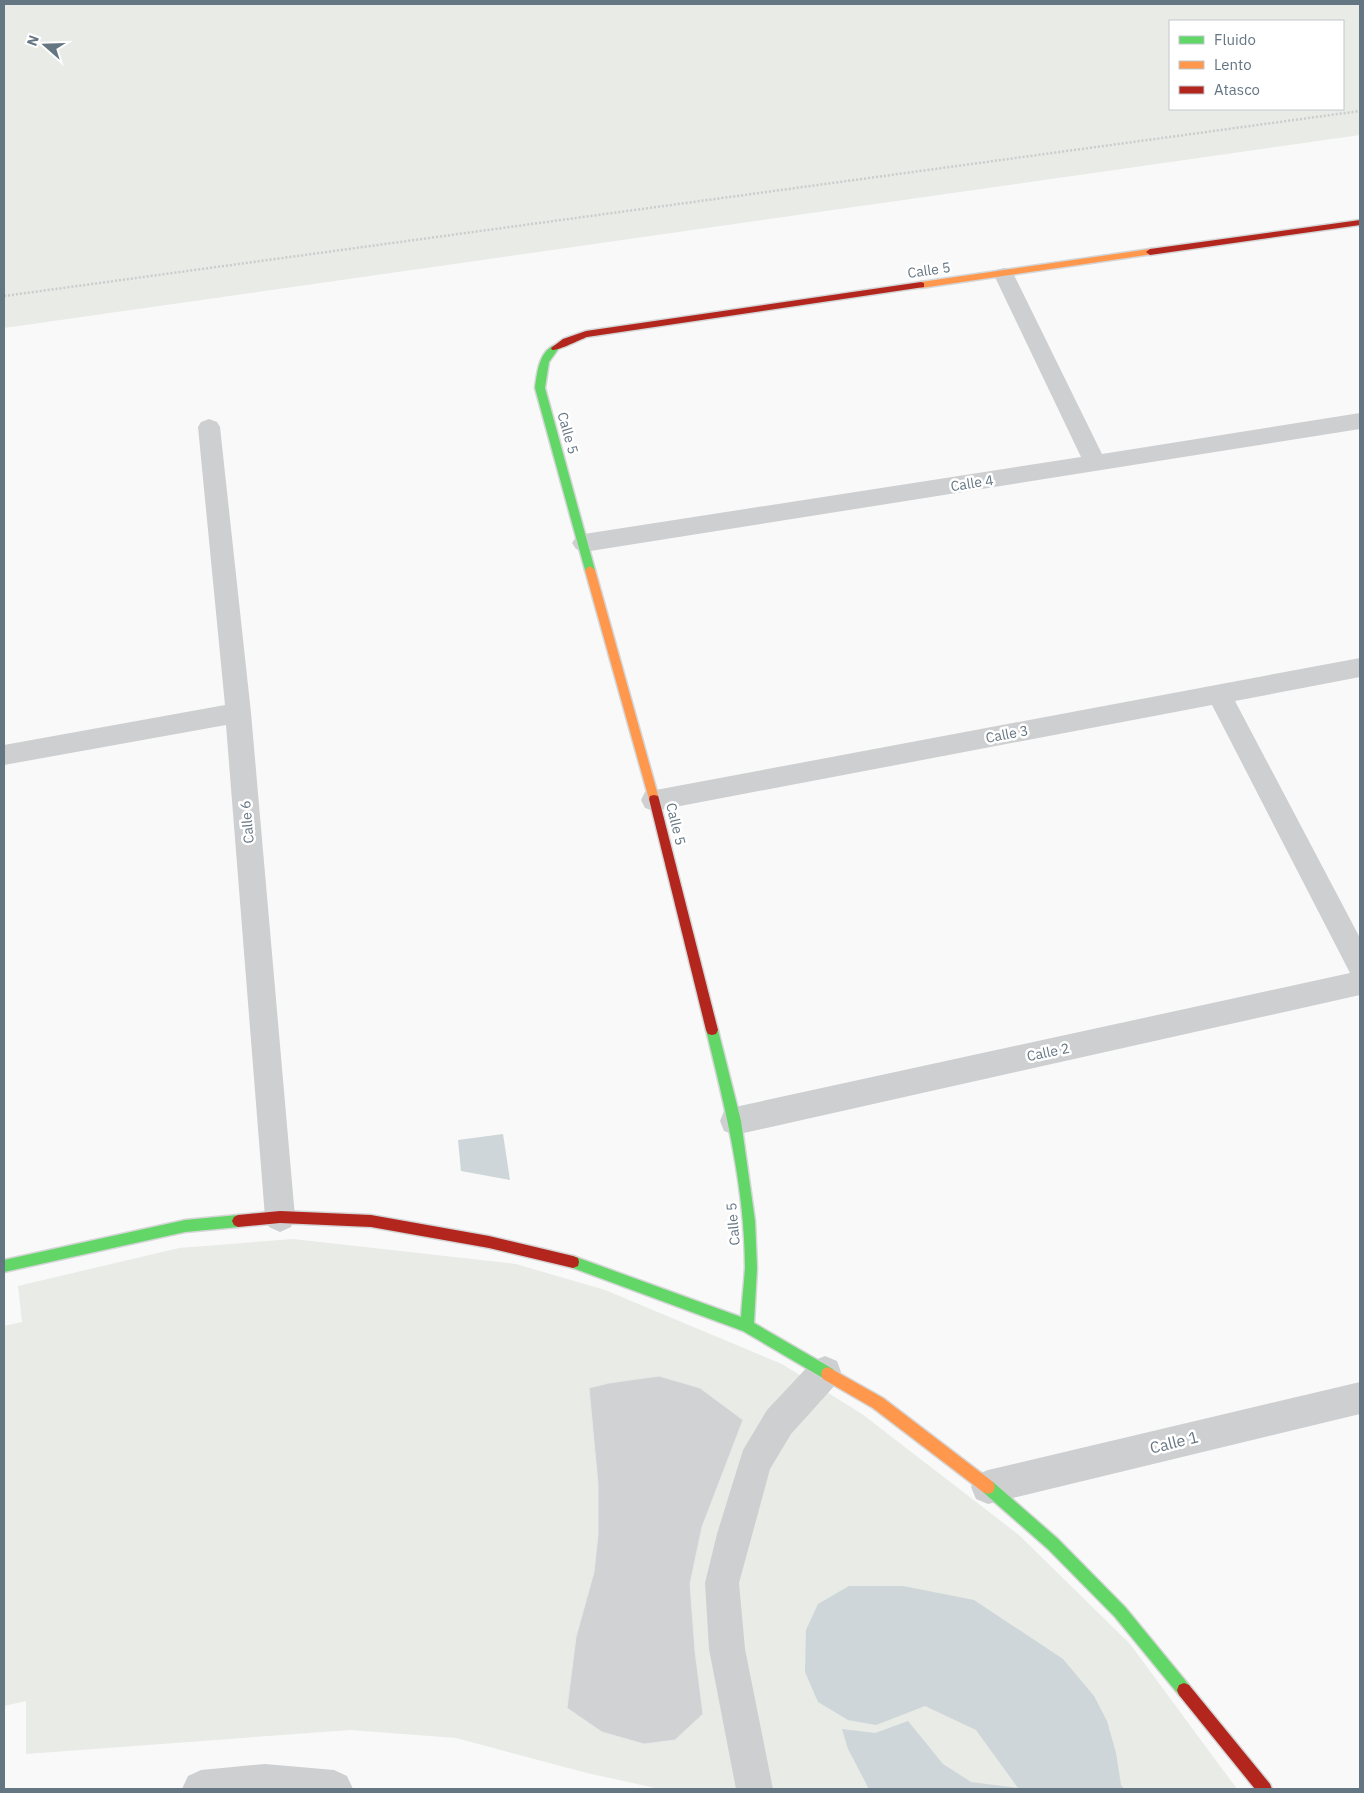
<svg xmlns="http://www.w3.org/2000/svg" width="1364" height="1793" viewBox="0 0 1364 1793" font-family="'IBM Plex Sans',sans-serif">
  <rect width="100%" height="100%" fill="#f9f9f9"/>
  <g fill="#e8ebe6" fill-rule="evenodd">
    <path d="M4 4H1360V135L4 328ZM1170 21H1343V109H1170Z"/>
    <path d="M293 1239 516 1264 605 1290 782 1364 862 1414 1019 1535 1130 1644 1237 1789H660L587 1773 456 1738 350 1730 26 1754V1701L4 1706V1326L22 1322 18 1286 179 1248Z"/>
  </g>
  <g fill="#ced6d9">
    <path d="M503 1134 510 1180 461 1171 458 1140Z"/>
    <path d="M849 1586H903L974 1600 1063 1659 1094 1696 1107 1721 1116 1753 1121 1785 1124 1789H869L848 1749 842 1729 875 1733 908 1721 943 1764 971 1782 1018 1788 976 1730 925 1706 876 1725 848 1720 818 1702 805 1672 806 1630 818 1604Z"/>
  </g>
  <path fill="#d0d2d3" stroke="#e8e8e8" d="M659 1376 700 1388 743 1420 702 1527 690 1584 695 1651 703 1714 675 1740 644 1744 602 1732 567 1708 576 1637 594 1572 598 1535V1484L589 1388 609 1383Z"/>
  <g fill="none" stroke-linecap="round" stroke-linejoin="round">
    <defs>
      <g id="fast">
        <path d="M555 345 559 348 549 362 545 388 595 570 590 574 585 570 535 388C537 373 539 351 555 345Z"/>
        <path d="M712 1025 716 1026 718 1030 741 1121 755 1221 757 1268 754 1323 833 1369 835 1374 833 1379 828 1381 743 1331 573 1268 568 1266 567 1262 568 1258 573 1256 741 1317C742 1301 744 1284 745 1268 745 1187 725 1107 706 1030L708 1026Z"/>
        <path d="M238 1215 242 1217 244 1221 242 1225 238 1227 185 1232 4 1272V1260L185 1220Z"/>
        <path d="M988 1480 993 1482 1058 1539 1125 1607 1189 1685 1191 1690 1189 1695 1184 1697 1179 1695 1115 1617 1048 1549 983 1492 981 1487 983 1482Z"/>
      </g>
      <g id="slow">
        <path d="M1150 249 1153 250V254L921 288 917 285 921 282Z"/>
        <path d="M590 566 595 570 659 799 658 802H650L649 799 585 570Z"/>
        <path d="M828 1367 883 1398 993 1482 995 1487 993 1492 988 1494 983 1492 873 1408 823 1379 821 1374 823 1369Z"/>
      </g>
      <g id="jam">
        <path d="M1360 220V225L1150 255 1146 252 1150 249Z"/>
        <path d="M921 282 924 283V287L587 337C579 340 558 351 552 350L551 348 563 339 586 331Z"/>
        <path d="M654 795 658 796 659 799 718 1030 716 1034 712 1035 708 1034 706 1030 649 799 650 796Z"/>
        <path d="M280 1211 371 1215 489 1236 573 1256 578 1258 579 1262 578 1266 573 1268 489 1248 371 1227 280 1223 238 1227 234 1225 232 1221 234 1217 238 1215Z"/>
        <path d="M1184 1683 1189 1685 1270 1784 1272 1789H1255L1179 1695 1177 1690 1179 1685Z"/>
      </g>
    </defs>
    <use href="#fast" stroke="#d5d6d7" stroke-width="3"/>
    <use href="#slow" stroke="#d5d6d7" stroke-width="3"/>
    <use href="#jam" stroke="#d5d6d7" stroke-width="3"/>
    <path stroke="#cbcccd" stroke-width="2.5" stroke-dasharray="2 2" stroke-linecap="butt" d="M4 296 1360 111"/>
    <g fill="#cecfd0" fill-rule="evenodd">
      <path d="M1004 268 1011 270 1014 275 1102 454 1360 413V429L584 552 576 549 572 543 576 537 584 534 1081 457 994 275 997 270Z"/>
      <path d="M209 419 217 422 220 427 251 713 295 1217 291 1227 280 1232 269 1227 265 1217 226 725 4 765V745L225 705 198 427 201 422Z"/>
      <path d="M1360 658V677L1235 701 1360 938V995L735 1135 724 1131 720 1121 724 1111 735 1107 1350 973 1212 705 654 811 645 808 641 800 645 792Z"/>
      <path d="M825 1356 837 1361 841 1372 837 1383 791 1434 770 1469 739 1583 745 1649 773 1789H736L709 1649 705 1583 717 1534 743 1450 767 1410 813 1361Z"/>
      <path d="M1360 1382V1414L988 1504 976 1499 971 1487 976 1475 988 1470Z"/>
      <path d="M265 1764 334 1770 347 1776 353 1789H182L188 1776 201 1770Z"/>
    </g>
    <use href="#fast" fill="#63d668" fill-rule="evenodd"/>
    <use href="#slow" fill="#ff974d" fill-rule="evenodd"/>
    <use href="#jam" fill="#b3261e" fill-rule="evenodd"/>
  </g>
  <g text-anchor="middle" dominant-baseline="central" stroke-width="5" stroke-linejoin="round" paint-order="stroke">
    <g font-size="14" fill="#657683" stroke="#fff">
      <text transform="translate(929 270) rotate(-8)">Calle 5</text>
      <text transform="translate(568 433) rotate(74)">Calle 5</text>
      <text transform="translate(972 483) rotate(-9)">Calle 4</text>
      <text transform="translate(1007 734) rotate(-11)">Calle 3</text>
      <text transform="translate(247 822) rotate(-95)">Calle 6</text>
      <text transform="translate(676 824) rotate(76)">Calle 5</text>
      <text transform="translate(1048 1052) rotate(-12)">Calle 2</text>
      <text transform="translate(733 1224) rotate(-95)">Calle 5</text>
    </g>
    <g font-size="16" fill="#657683" stroke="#fff">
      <text transform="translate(1174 1442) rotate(-14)">Calle 1</text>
    </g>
  </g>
  <rect width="1364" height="1793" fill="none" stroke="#657683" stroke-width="10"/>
  <rect x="1169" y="20" width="175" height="90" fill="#ffffff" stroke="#c1c8cd"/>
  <rect x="1179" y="36" width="25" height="8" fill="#63d668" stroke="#c1c8cd"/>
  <text x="1214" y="45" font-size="15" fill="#657683">Fluido</text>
  <rect x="1179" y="61" width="25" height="8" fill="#ff974d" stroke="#c1c8cd"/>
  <text x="1214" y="70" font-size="15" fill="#657683">Lento</text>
  <rect x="1179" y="86" width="25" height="8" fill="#b3261e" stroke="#c1c8cd"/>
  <text x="1214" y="95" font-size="15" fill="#657683">Atasco</text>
  <g transform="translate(45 45) rotate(290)" stroke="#ffffff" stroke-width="4" paint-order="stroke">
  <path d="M0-4L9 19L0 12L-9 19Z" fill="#657683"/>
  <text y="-8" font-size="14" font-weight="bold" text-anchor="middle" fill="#657683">N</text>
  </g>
</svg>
